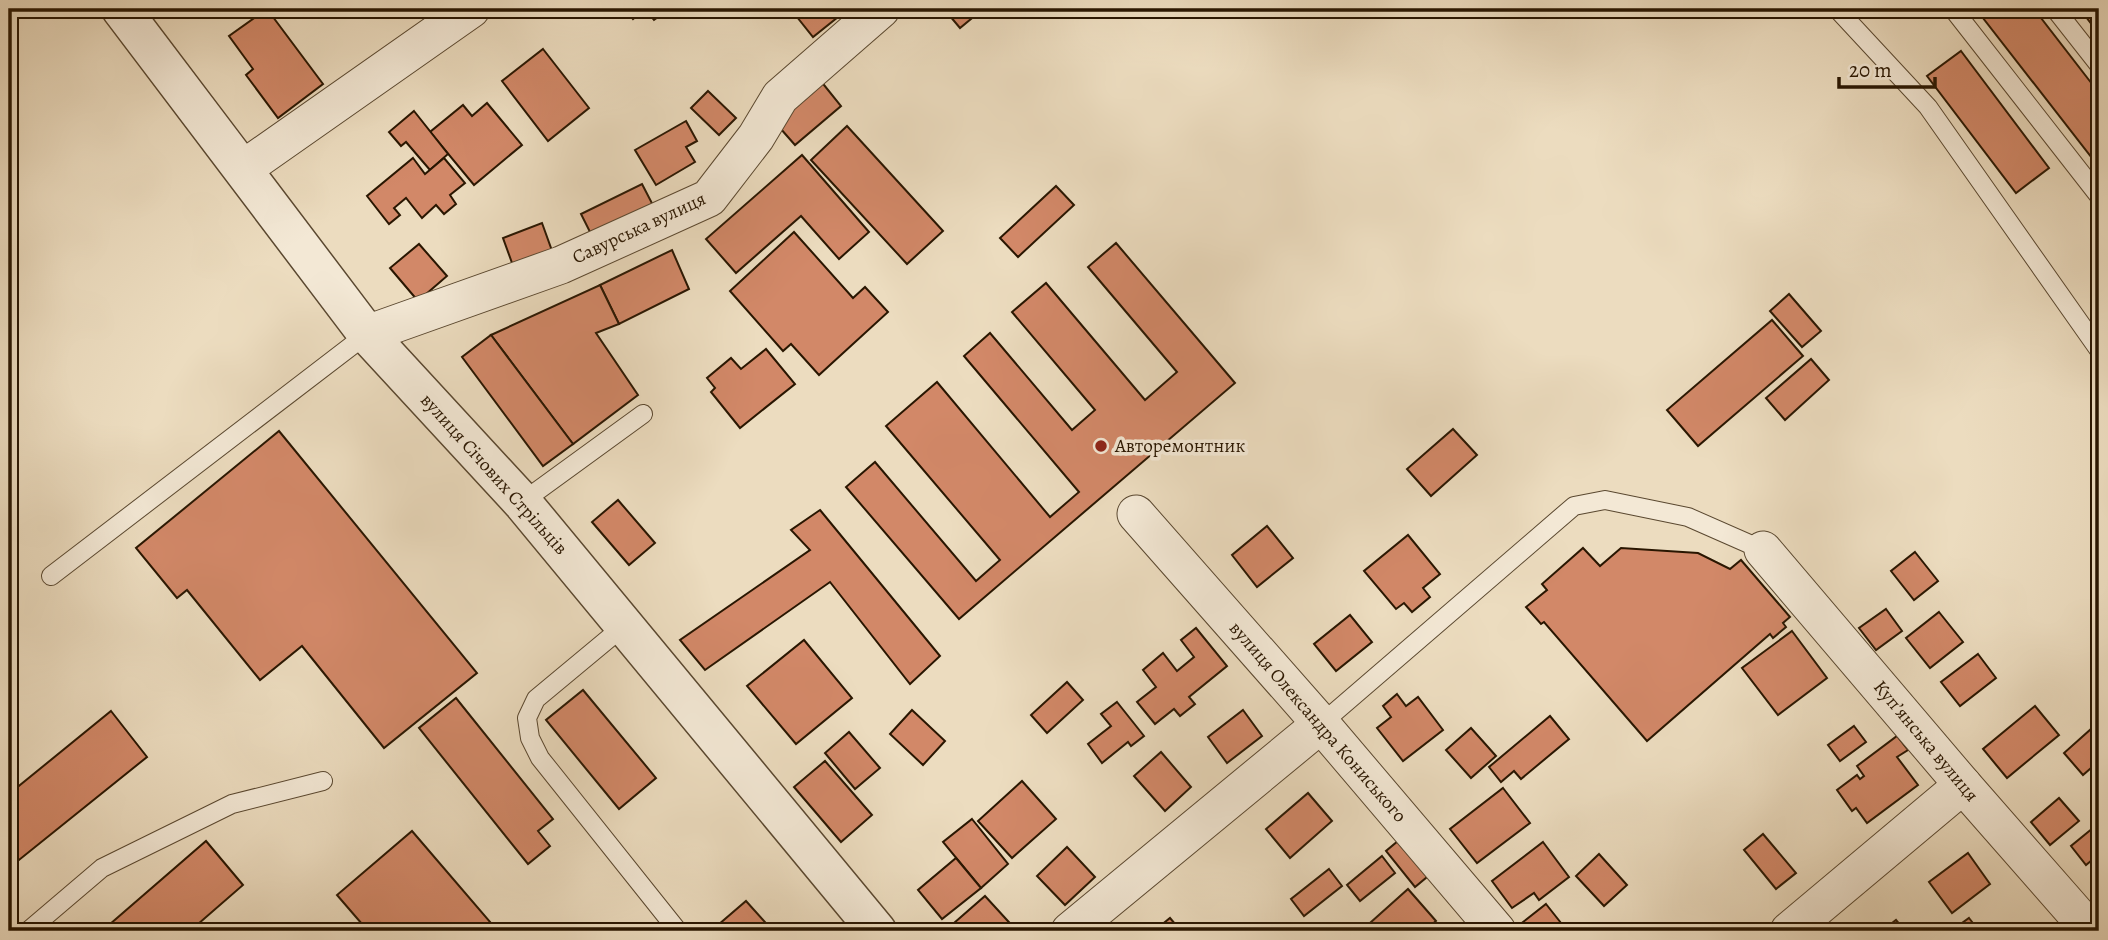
<svg xmlns="http://www.w3.org/2000/svg" width="2108" height="940" viewBox="0 0 2108 940" font-family="Alegreya,serif">
  <rect width="100%" height="100%" fill="#ecdcbf"/>
  <filter id="stains"><feTurbulence type="fractalNoise" baseFrequency=".00286" numOctaves="4"/><feColorMatrix values="0 0 0 0 .2 0 0 0 0 .09 0 0 0 0 .02 0 0 0 .5 -.17"/></filter>
  <radialGradient id="worn" r=".72"><stop offset=".6" stop-color="#630" stop-opacity="0"/><stop offset="1" stop-color="#630" stop-opacity=".3"/></radialGradient>
  <g fill="#d28868" stroke="#291601" stroke-width="2">
    <path d="M9 9H30L9 26Z"/>
    <path d="M267 9 323 84 278 118 246 75 253 69 229 36Z"/>
    <path d="M625 9H669L654 20 645 9 633 19Z"/>
    <path d="M797 9H848L813 37 793 12Z"/>
    <path d="M944 9H983L960 28Z"/>
    <path d="M1976 9H2034L2099 93V167Z"/>
    <path d="M2080 9H2099V34Z"/>
    <path d="M543 49 589 108 548 141 502 81Z"/>
    <path d="M1961 51 2049 168 2016 193 1927 76Z"/>
    <path d="M820 80 841 106 795 145 773 120Z"/>
    <path d="M708 91 736 118 719 135 691 108Z"/>
    <path d="M487 103 522 145 474 185 430 132 463 105 472 116Z"/>
    <path d="M414 111 448 154 430 170 406 142 401 146 389 132Z"/>
    <path d="M686 121 697 141 686 147 695 162 656 185 635 150Z"/>
    <path d="M847 126 943 231 907 264 811 160Z"/>
    <path d="M802 155 869 232 839 259 801 216 736 273 706 239Z"/>
    <path d="M413 158 425 174 444 158 465 183 450 195 456 204 444 214 436 205 422 218 406 198 394 208 400 215 389 224 367 196Z"/>
    <path d="M642 184 656 211 595 242 581 214Z"/>
    <path d="M1056 186 1074 205 1018 257 1000 238Z"/>
    <path d="M542 223 555 259 516 274 503 238Z"/>
    <path d="M794 232 853 298 865 287 888 312 819 375 791 344 783 351 730 291Z"/>
    <path d="M1116 243 1235 383 959 619 846 487 875 462 976 581 1000 560 886 426 937 382 1050 517 1079 492 964 356 990 333 1072 430 1095 410 1012 312 1046 283 1145 400 1177 372 1088 267Z"/>
    <path d="M419 244 447 276 418 301 390 268Z"/>
    <path d="M672 250 689 289 619 324 600 285Z"/>
    <path d="M600 285 619 324 596 333 638 395 573 444 491 335Z"/>
    <path d="M1789 294 1821 331 1802 347 1770 311Z"/>
    <path d="M1772 320 1803 356 1698 446 1667 410Z"/>
    <path d="M491 335 573 444 543 466 462 357Z"/>
    <path d="M766 349 795 384 740 428 711 392 715 388 707 378 731 358 741 369Z"/>
    <path d="M1811 359 1829 380 1785 420 1766 398Z"/>
    <path d="M1453 429 1477 455 1431 496 1407 469Z"/>
    <path d="M279 431 477 673 384 748 302 646 260 680 187 590 177 598 136 548Z"/>
    <path d="M618 500 655 543 629 565 592 522Z"/>
    <path d="M820 510 940 656 910 684 830 582 705 670 680 640 810 550 791 530Z"/>
    <path d="M1267 526 1293 558 1257 587 1232 555Z"/>
    <path d="M1408 535 1440 574 1423 588 1430 597 1412 612 1404 603 1396 609 1364 571Z"/>
    <path d="M1583 548 1600 566 1621 548 1698 553 1730 569 1741 560 1790 617 1783 623 1786 627 1773 638 1770 634 1647 741 1544 622 1541 624 1526 607 1547 590 1542 584Z"/>
    <path d="M1915 552 1938 581 1914 600 1891 571Z"/>
    <path d="M1886 609 1902 631 1876 650 1859 628Z"/>
    <path d="M1939 612 1963 642 1930 668 1906 638Z"/>
    <path d="M1350 615 1372 642 1336 671 1314 644Z"/>
    <path d="M1196 628 1227 666 1189 697 1195 704 1180 716 1174 709 1155 724 1137 702 1156 687 1143 670 1163 653 1177 671 1194 657 1181 640Z"/>
    <path d="M1792 631 1827 678 1778 715 1742 668Z"/>
    <path d="M804 640 852 698 796 744 747 686Z"/>
    <path d="M1978 654 1996 678 1960 706 1941 682Z"/>
    <path d="M1067 682 1083 700 1047 733 1031 715Z"/>
    <path d="M583 690 656 778 619 809 546 720Z"/>
    <path d="M1397 694 1406 706 1418 697 1443 730 1403 761 1377 728 1391 717 1383 706Z"/>
    <path d="M456 698 553 819 538 831 550 846 528 864 419 728Z"/>
    <path d="M1117 702 1144 736 1131 746 1128 742 1102 763 1088 744 1111 726 1101 714Z"/>
    <path d="M2035 706 2059 735 2007 778 1983 749Z"/>
    <path d="M912 710 945 741 923 765 890 734Z"/>
    <path d="M1243 710 1262 736 1227 763 1208 737Z"/>
    <path d="M111 711 147 757 9 868V794Z"/>
    <path d="M1550 716 1569 739 1521 779 1514 771 1501 782 1489 767Z"/>
    <path d="M1854 726 1866 742 1840 761 1828 745Z"/>
    <path d="M1471 728 1496 756 1471 778 1446 750Z"/>
    <path d="M2091 729 2099 738V761L2083 775 2064 753Z"/>
    <path d="M849 732 880 768 855 789 825 753Z"/>
    <path d="M1897 736 1908 750 1897 757 1918 785 1867 823 1856 808 1852 811 1837 790 1857 775 1860 779 1864 776 1857 766Z"/>
    <path d="M1161 752 1191 787 1165 811 1134 776Z"/>
    <path d="M825 761 872 815 841 842 794 787Z"/>
    <path d="M1022 781 1056 819 1012 858 978 821Z"/>
    <path d="M1503 788 1530 823 1477 863 1450 829Z"/>
    <path d="M1308 793 1332 821 1290 858 1266 829Z"/>
    <path d="M2059 798 2079 821 2050 845 2031 822Z"/>
    <path d="M972 819 1008 864 981 888 943 842Z"/>
    <path d="M2099 823V857L2098 855 2086 865 2071 846Z"/>
    <path d="M412 831 491 923 481 931H368L337 895Z"/>
    <path d="M1763 834 1796 873 1776 889 1744 850Z"/>
    <path d="M1404 836 1433 872 1415 887 1386 851Z"/>
    <path d="M206 841 243 885 190 931H102Z"/>
    <path d="M1543 842 1569 877 1539 900 1534 893 1512 908 1492 881Z"/>
    <path d="M1067 847 1095 877 1065 905 1037 876Z"/>
    <path d="M1968 853 1990 884 1952 913 1929 882Z"/>
    <path d="M1599 854 1627 885 1604 906 1576 876Z"/>
    <path d="M1382 856 1395 873 1360 901 1347 885Z"/>
    <path d="M956 858 981 888 942 919 918 890Z"/>
    <path d="M1329 869 1342 886 1304 916 1291 899Z"/>
    <path d="M1408 889 1436 921 1424 931H1361Z"/>
    <path d="M985 896 1017 931H948L946 930Z"/>
    <path d="M746 901 773 931H711Z"/>
    <path d="M1546 904 1561 923 1550 931H1522L1518 926Z"/>
    <path d="M1170 918 1181 931H1154Z"/>
    <path d="M1969 918 1979 931H1951Z"/>
    <path d="M1896 920 1905 931H1882Z"/>
  </g>
  <g fill="none" stroke-linecap="round" stroke-linejoin="round">
    <defs>
      <g id="service">
        <path d="M1837 9 1928 107 2099 350"/>
        <path d="M1953 9 2099 196"/>
        <path d="M2055 9 2099 65"/>
        <path d="M522 502 643 414"/>
        <path d="M51 576 367 334"/>
        <path d="M625 625 536 699 527 718 530 738 540 758 678 931"/>
        <path d="M1321 724 1574 506 1605 500 1688 517 1763 550"/>
        <path d="M28 931 102 868 232 804 323 781"/>
      </g>
      <g id="minor">
        <path d="M243 169 471 9"/>
        <path d="M367 334 561 265 709 198 756 137 780 97 881 9"/>
        <path d="M1136 514 1321 724 1497 931"/>
        <path d="M1763 550 1963 785 2091 931"/>
        <path d="M1070 931 1321 724"/>
        <path d="M1789 931 1963 785"/>
      </g>
      <path id="tertiary" d="M121 9 367 334 522 502 877 931"/>
    </defs>
    <use href="#service" stroke="#5a4830" stroke-width="20"/>
    <use href="#minor" stroke="#5a4830" stroke-width="39"/>
    <use href="#tertiary" stroke="#5a4830" stroke-width="41"/>
    <use href="#service" stroke="#f3e8d5" stroke-width="18"/>
    <use href="#minor" stroke="#f3e8d5" stroke-width="37"/>
    <use href="#tertiary" stroke="#f3e8d5" stroke-width="38"/>
  </g>
  <circle fill="#8f2418" stroke="#f3e8d5" stroke-width="2.5" cx="1101" cy="446" r="7"/>
  <g text-anchor="middle" dominant-baseline="central" stroke-width="7" stroke-linejoin="round" paint-order="stroke">
    <g font-size="19" fill="#291601" stroke="#f3e8d5">
      <text transform="translate(639 228) rotate(-25)">Савурська вулиця</text>
      <text transform="translate(494 474) rotate(48)">вулиця Січових Стрільців</text>
      <text transform="translate(1318 722) rotate(49)">вулиця Олександра Кониського</text>
      <text transform="translate(1926 741) rotate(50)">Купʼянська вулиця</text>
    </g>
    <g font-size="19" fill="#291601" stroke="#f3e8d5" text-anchor="start">
      <text x="1115" y="446">Авторемонтник</text>
    </g>
  </g>
  <rect width="2108" height="940" fill="none" stroke="#ecdcbf" stroke-width="35"/>
  <rect x="10" y="10" width="2087" height="919" fill="none" stroke="#291601" stroke-width="3.5"/>
  <rect x="18" y="18" width="2073" height="905" fill="none" stroke="#291601" stroke-width="2"/>
  <path d="M1839 77v10h96v-10" fill="none" stroke="#291601" stroke-width="3.5"/>
  <text x="1849" y="77" font-size="21" fill="#291601" stroke="#f3e8d5" stroke-width="5" paint-order="stroke">20 m</text>
  <rect width="100%" height="100%" filter="url(#stains)"/>
  <rect width="100%" height="100%" fill="url(#worn)"/>
</svg>
